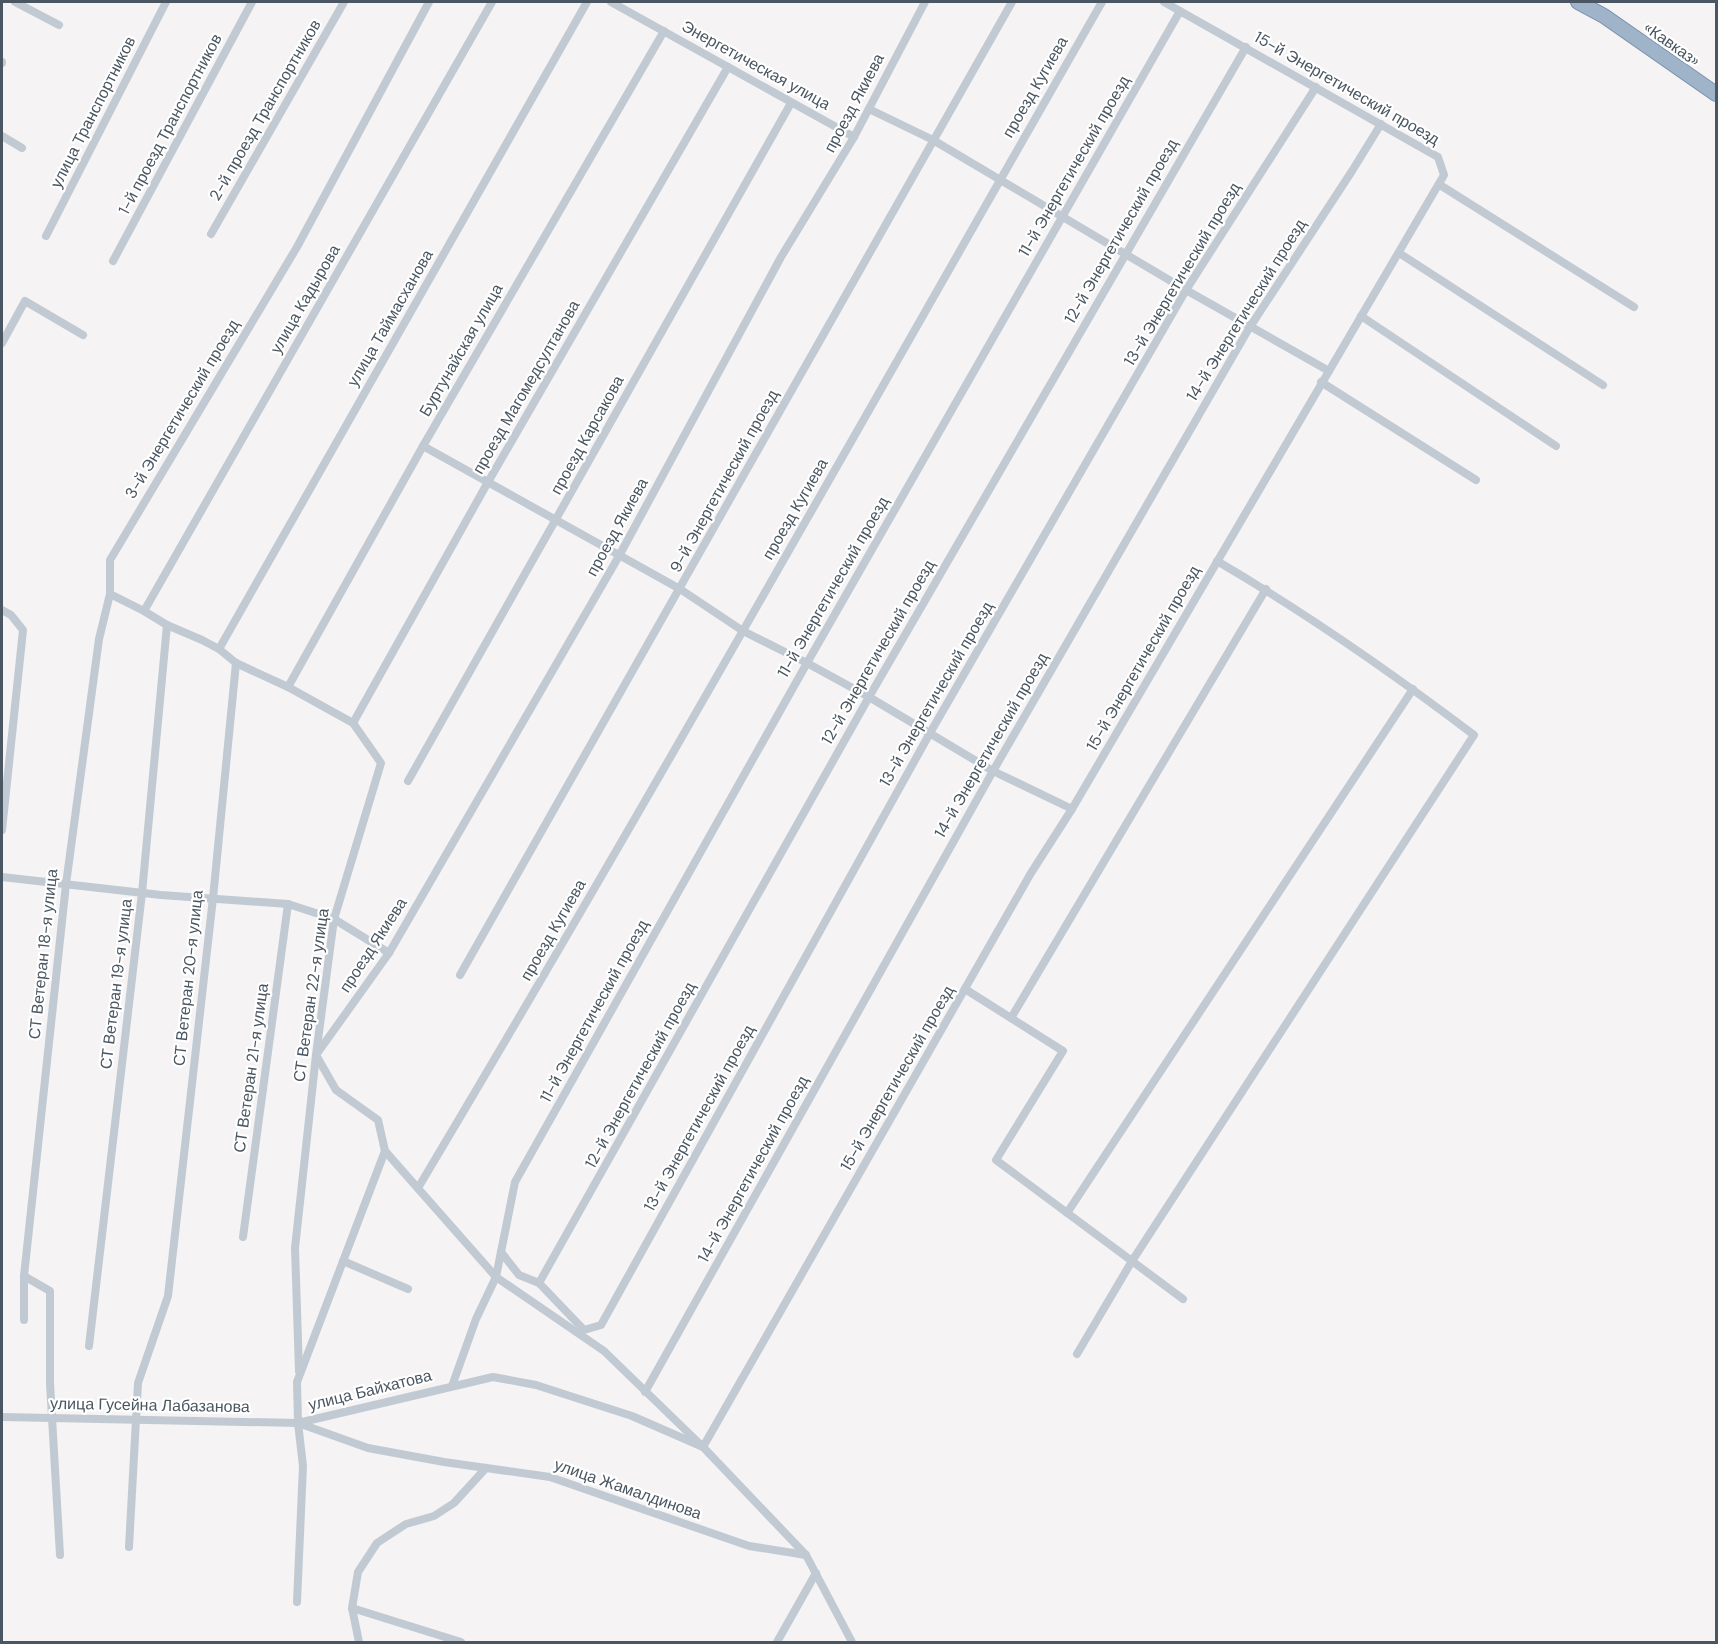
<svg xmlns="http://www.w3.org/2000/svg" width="1718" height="1644" viewBox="0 0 1718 1644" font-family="'DM Sans',sans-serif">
  <rect width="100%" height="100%" fill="#f5f3f3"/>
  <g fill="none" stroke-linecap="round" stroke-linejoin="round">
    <defs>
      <path id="trunk" d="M1578 2 1604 16 1716 94"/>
    </defs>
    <use href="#trunk" stroke="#7690ad" stroke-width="16"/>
    <g stroke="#c1cad2" stroke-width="8">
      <path d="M15 2 59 25"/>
      <path d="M611 2 854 137"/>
      <path d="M2 62V63"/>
      <path d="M869 109 933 140 1186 290 1329 371"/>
      <path d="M2 136 22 148"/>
      <path d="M1440 185 1634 307"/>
      <path d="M211 234 344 2"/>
      <path d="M46 236 166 2"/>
      <path d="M1399 253 1603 385"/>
      <path d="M113 261 252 2"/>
      <path d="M1361 316 1556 446"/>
      <path d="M2 343 25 301 83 335"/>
      <path d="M1321 382 1476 480"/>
      <path d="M423 446 680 589 743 631 807 663 869 697 993 771 1072 809"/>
      <path d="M2 610 11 615 23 630 2 830"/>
      <path d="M144 611 492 2"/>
      <path d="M219 649 587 2"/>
      <path d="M288 687 423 446 664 31"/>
      <path d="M353 723 488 482 728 67"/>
      <path d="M408 781 791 103"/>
      <path d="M2 877 161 895 288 904 334 919 389 953"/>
      <path d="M460 975 1012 2"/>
      <path d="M965 989 1063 1051 996 1160 1183 1299"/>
      <path d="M1011 1018 1266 589"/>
      <path d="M385 1151 496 1277 604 1351 703 1447 806 1555 852 1642"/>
      <path d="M418 1188C652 796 875 398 1102 2"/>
      <path d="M1067 1213 1413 689"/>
      <path d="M243 1237 288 904"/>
      <path d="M501 1252 519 1275 539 1283 584 1330 601 1325 930 733 1186 290 1316 87"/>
      <path d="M343 1261 408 1289"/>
      <path d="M24 1276 50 1291V1383L60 1555"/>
      <path d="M539 1283 869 697 1246 47"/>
      <path d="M24 1320V1276L66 884 99 639 110 594"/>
      <path d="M89 1346 142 893 167 625"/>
      <path d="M1077 1354 1132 1261 1474 735C1392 673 1306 613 1217 561"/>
      <path d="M299 1371 295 1248 316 1055 334 919 381 763 353 723 288 687 236 663 219 649 202 640 167 625 144 611 110 594V560L297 247 429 2"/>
      <path d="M452 1386 476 1319 496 1277 515 1182 807 663 1180 11"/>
      <path d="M645 1392 993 771 1248 330 1352 171 1381 124"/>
      <path d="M2 1417 298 1423 368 1448 444 1462 550 1477 749 1546 806 1555"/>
      <path d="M703 1447 632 1416 536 1385 493 1377 298 1423 297 1382 385 1151 378 1120 336 1090 316 1055 389 953 619 556 781 257 854 137 925 2"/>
      <path d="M703 1447 1031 873 1072 809 1444 175 1438 157 1164 2"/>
      <path d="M129 1547 138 1383 168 1296 213 898 236 663"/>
      <path d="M297 1602 303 1466 298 1423"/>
      <path d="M352 1608 461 1642"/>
      <path d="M359 1642 352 1608 358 1572 377 1543 406 1524 434 1516 454 1503 486 1468"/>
      <path d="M777 1642 816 1573"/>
    </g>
    <use href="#trunk" stroke="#9fb4c9" stroke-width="14"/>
  </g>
  <g text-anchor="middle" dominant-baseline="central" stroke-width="4.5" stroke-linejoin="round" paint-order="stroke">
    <g font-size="16" fill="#4a5661" stroke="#fff">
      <text transform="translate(1672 44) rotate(35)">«Кавказ»</text>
      <text transform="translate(756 65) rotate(29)">Энергетическая улица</text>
      <text transform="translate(1035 87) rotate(-60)">проезд Кугиева</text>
      <text transform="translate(1347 88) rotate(30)">15-й Энергетический проезд</text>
      <text transform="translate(854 103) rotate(-62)">проезд Якиева</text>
      <text transform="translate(265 110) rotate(-60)">2-й проезд Транспортников</text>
      <text transform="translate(93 112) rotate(-63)">улица Транспортников</text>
      <text transform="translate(170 124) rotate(-62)">1-й проезд Транспортников</text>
      <text transform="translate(1074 166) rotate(-60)">11-й Энергетический проезд</text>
      <text transform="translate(1121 231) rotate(-60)">12-й Энергетический проезд</text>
      <text transform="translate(1182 274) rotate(-59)">13-й Энергетический проезд</text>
      <text transform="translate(305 299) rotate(-60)">улица Кадырова</text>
      <text transform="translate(1246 310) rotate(-58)">14-й Энергетический проезд</text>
      <text transform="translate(390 318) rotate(-60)">улица Таймасханова</text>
      <text transform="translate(461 350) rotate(-60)">Буртунайская улица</text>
      <text transform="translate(526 387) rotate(-60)">проезд Магомедсултанова</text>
      <text transform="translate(182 409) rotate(-59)">3-й Энергетический проезд</text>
      <text transform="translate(587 435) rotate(-61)">проезд Карсакова</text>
      <text transform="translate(724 481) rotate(-61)">9-й Энергетический проезд</text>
      <text transform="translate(795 509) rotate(-60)">проезд Кугиева</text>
      <text transform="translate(617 527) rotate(-61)">проезд Якиева</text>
      <text transform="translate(833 587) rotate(-60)">11-й Энергетический проезд</text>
      <text transform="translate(878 652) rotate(-60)">12-й Энергетический проезд</text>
      <text transform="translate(1143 658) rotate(-60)">15-й Энергетический проезд</text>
      <text transform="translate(936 694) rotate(-60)">13-й Энергетический проезд</text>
      <text transform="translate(991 745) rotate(-60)">14-й Энергетический проезд</text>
      <text transform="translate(553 930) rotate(-60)">проезд Кугиева</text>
      <text transform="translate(373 945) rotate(-57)">проезд Якиева</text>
      <text transform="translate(43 954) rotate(-84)">СТ Ветеран 18-я улица</text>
      <text transform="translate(188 978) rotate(-84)">СТ Ветеран 20-я улица</text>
      <text transform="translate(116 984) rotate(-83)">СТ Ветеран 19-я улица</text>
      <text transform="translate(311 995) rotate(-82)">СТ Ветеран 22-я улица</text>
      <text transform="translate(594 1011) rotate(-61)">11-й Энергетический проезд</text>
      <text transform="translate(251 1068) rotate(-82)">СТ Ветеран 21-я улица</text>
      <text transform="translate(640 1075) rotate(-61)">12-й Энергетический проезд</text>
      <text transform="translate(897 1078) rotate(-60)">15-й Энергетический проезд</text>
      <text transform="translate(699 1118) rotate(-61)">13-й Энергетический проезд</text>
      <text transform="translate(753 1169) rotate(-61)">14-й Энергетический проезд</text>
      <text transform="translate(370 1390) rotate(-14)">улица Байхатова</text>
      <text transform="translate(150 1405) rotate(1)">улица Гусейна Лабазанова</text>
      <text transform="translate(628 1489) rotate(19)">улица Жамалдинова</text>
    </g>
  </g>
  <rect width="1718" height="1644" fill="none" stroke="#4a5661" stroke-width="6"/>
</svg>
